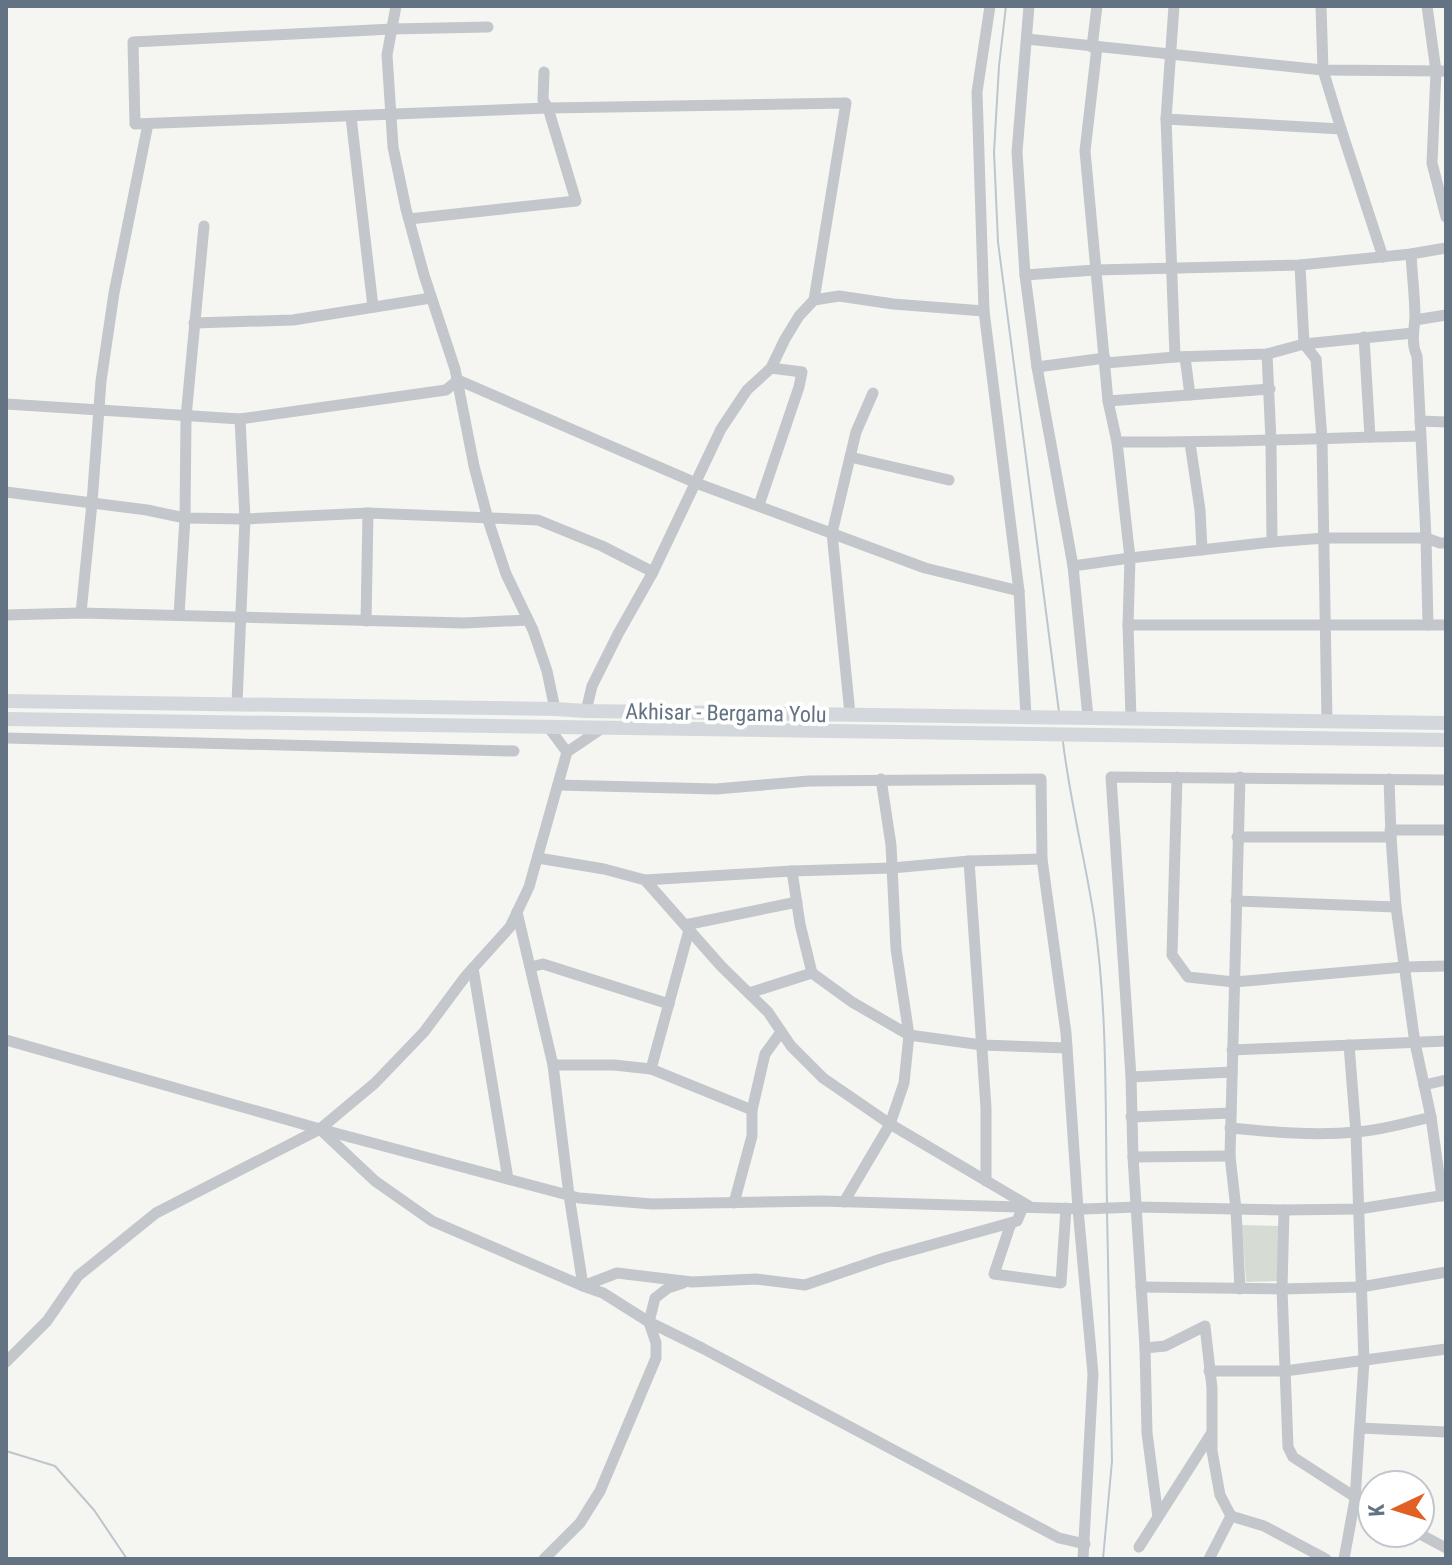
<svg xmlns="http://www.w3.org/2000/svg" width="1452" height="1565" viewBox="0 0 1452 1565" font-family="'Roboto Condensed',sans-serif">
  <rect width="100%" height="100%" fill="#f5f6f2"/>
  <path fill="#d6dcd3" d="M1242 1225 1279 1226 1278 1281 1246 1282Z"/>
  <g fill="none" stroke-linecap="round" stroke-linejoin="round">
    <g stroke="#bcc6cc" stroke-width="2">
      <path d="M1006 6 999 66 994 152 998 242 1059 712"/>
      <path d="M1063 742C1070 801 1085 859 1094 917 1108 1012 1105 1109 1107 1205"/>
      <path d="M6 1451 55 1466 94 1510 127 1559"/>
      <path d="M1103 1559 1112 1461 1107 1211"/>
    </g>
    <g stroke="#c3c6ca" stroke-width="11">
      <path d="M396 6 387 55 393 147 406 209 424 275 455 369 474 466 489 523 506 574 533 630 547 671 555 709"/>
      <path d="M990 6 977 92 984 311 1019 591 1026 716"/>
      <path d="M1029 6 1017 152 1025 275 1037 367 1073 566 1088 717"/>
      <path d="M1174 6 1166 119 1175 357"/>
      <path d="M1321 6 1323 70 1341 129 1383 257"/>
      <path d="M1427 6 1436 71 1432 163 1446 217"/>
      <path d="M488 27 392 29 133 42 135 124 548 108 846 103 814 300"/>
      <path d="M1027 39 1323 70 1446 71"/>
      <path d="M1092 47 1097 6"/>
      <path d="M1097 47 1085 151 1108 401 1117 442 1130 558 1128 625 1131 718"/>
      <path d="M351 117 373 307"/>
      <path d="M1166 119 1341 129"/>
      <path d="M409 219 576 201 548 108 543 100 544 72"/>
      <path d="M1411 254C1412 275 1415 297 1415 318 1414 331 1411 344 1417 356L1426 538 1428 625"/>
      <path d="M1300 265 1304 344 1316 359 1322 439 1327 721"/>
      <path d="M1025 275 1095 270 1300 265 1411 254 1446 248"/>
      <path d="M1415 320 1446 315"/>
      <path d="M194 323 293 320 431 298"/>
      <path d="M1364 337 1370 437"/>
      <path d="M1267 354 1271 441 1272 542"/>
      <path d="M1185 357 1190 395"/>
      <path d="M1106 363 1175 357 1267 354 1304 344 1413 333"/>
      <path d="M1037 367 1105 358"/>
      <path d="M1108 401 1270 389"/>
      <path d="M6 404 240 419 446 390 458 380 696 483 925 568 1019 591"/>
      <path d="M1420 421 1446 422"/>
      <path d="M1117 442C1218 443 1319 438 1420 436"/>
      <path d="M1190 443 1200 510 1202 550"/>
      <path d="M850 457 949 480"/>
      <path d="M6 492 147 510 185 518 245 519 368 513 538 520 602 546 653 572"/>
      <path d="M759 505 799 387 802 372 771 368"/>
      <path d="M1073 566 1130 558 1272 542 1325 538H1426L1440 543H1446"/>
      <path d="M81 613 92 503 101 381 114 293 148 124"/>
      <path d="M6 615 81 613 464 623 528 620"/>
      <path d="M179 615 185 518 186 417 204 226"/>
      <path d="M366 621 368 513"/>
      <path d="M1128 625H1446"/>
      <path d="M237 703 245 519 240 419"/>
      <path d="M586 711 592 686 618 634 653 572 721 429 747 390 771 368 785 339 799 316 814 300 839 296 893 304 984 311"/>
      <path d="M850 714 832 533 856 432 873 393"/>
      <path d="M549 728 567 752"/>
      <path d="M6 738 514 751"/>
      <path d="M1177 777 1172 955 1188 977 1234 982 1404 967 1446 966"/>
      <path d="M1240 777 1230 1156 1236 1209 1240 1289"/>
      <path d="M1389 779 1391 837 1396 907 1415 1043 1431 1117 1442 1196"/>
      <path d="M558 785 716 789 809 781 1041 779 1042 859 1066 1033 1078 1209 1093 1374 1083 1559"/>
      <path d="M1390 830H1446"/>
      <path d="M1237 837H1391"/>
      <path d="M538 858 604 869 645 880 721 966 768 1012 791 1046 823 1078 890 1124 1029 1206"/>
      <path d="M969 861 986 1108V1181"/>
      <path d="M792 871 800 924 812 973 852 1002 909 1035 982 1045 1067 1048"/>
      <path d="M645 880 792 871 892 868 969 861 1042 859"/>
      <path d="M1236 901 1396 907"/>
      <path d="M517 912 553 1065 569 1195 583 1286 617 1273 692 1282 756 1279 805 1285 884 1258 1017 1221 1023 1207"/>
      <path d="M685 925 797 902"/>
      <path d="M530 967 543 964 669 1004"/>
      <path d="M473 968 508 1179"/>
      <path d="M749 993 812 973"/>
      <path d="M6 1040 320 1129 579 1198 652 1204 822 1201 1084 1209 1137 1207 1284 1210 1359 1209 1446 1195"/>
      <path d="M1232 1050 1446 1041"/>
      <path d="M553 1065H614L651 1069 752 1110V1136L734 1203"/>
      <path d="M651 1069 689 930"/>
      <path d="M1131 1077 1232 1072"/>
      <path d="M1424 1085 1446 1080"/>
      <path d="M752 1110 765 1054 781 1032"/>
      <path d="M1131 1117 1231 1113"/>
      <path d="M1230 1128C1272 1132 1314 1136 1357 1132 1382 1130 1406 1123 1431 1117"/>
      <path d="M323 1132 375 1181 432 1221 583 1286 603 1293 649 1322 702 1348 1059 1538 1085 1544"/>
      <path d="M1133 1157 1230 1156"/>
      <path d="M844 1202 890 1124 904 1083 909 1035 896 949 891 845 881 779"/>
      <path d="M1284 1210 1282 1289 1288 1447 1293 1457 1372 1508"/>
      <path d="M1011 1223 994 1274 1061 1283 1066 1208"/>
      <path d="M1141 1287 1282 1289 1361 1287 1446 1272"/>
      <path d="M1145 1348 1165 1346 1205 1326 1212 1388V1451L1220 1495 1231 1516 1209 1559"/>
      <path d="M6 1362 47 1321 78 1276 156 1213 320 1129 375 1083 424 1032 465 977 510 927 529 887 567 752 601 729"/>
      <path d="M1209 1371H1285L1446 1349"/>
      <path d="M1360 1428 1446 1432"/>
      <path d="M1231 1516 1264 1526 1326 1559"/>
      <path d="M1158 1517 1147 1433 1145 1348 1133 1157 1131 1077 1111 777 1446 780"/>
      <path d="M1418 1533 1446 1548"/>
      <path d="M1139 1547 1211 1434"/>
      <path d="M544 1559 580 1523 600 1491 656 1358V1343L649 1322 655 1298 668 1288 683 1283"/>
      <path d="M1344 1559 1355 1499 1364 1361 1356 1133 1349 1045"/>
    </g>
    <g stroke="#d4d8dc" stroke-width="14">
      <path d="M6 701 555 709 586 711 1446 723"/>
      <path d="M6 719 1446 740"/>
    </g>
  </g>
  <g text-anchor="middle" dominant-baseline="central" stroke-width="8" stroke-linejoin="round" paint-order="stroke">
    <g font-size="22" fill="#647383" stroke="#fff">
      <text transform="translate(726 713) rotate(1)">Akhisar - Bergama Yolu</text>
    </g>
  </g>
  <rect width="1452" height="1565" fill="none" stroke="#647383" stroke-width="16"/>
  <g transform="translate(1396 1509) rotate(266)"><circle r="38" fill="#ffffff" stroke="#c1c7cd" stroke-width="2"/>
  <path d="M0-6L14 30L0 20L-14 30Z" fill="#e36025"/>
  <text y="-12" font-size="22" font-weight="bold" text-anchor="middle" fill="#647383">K</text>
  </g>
</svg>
